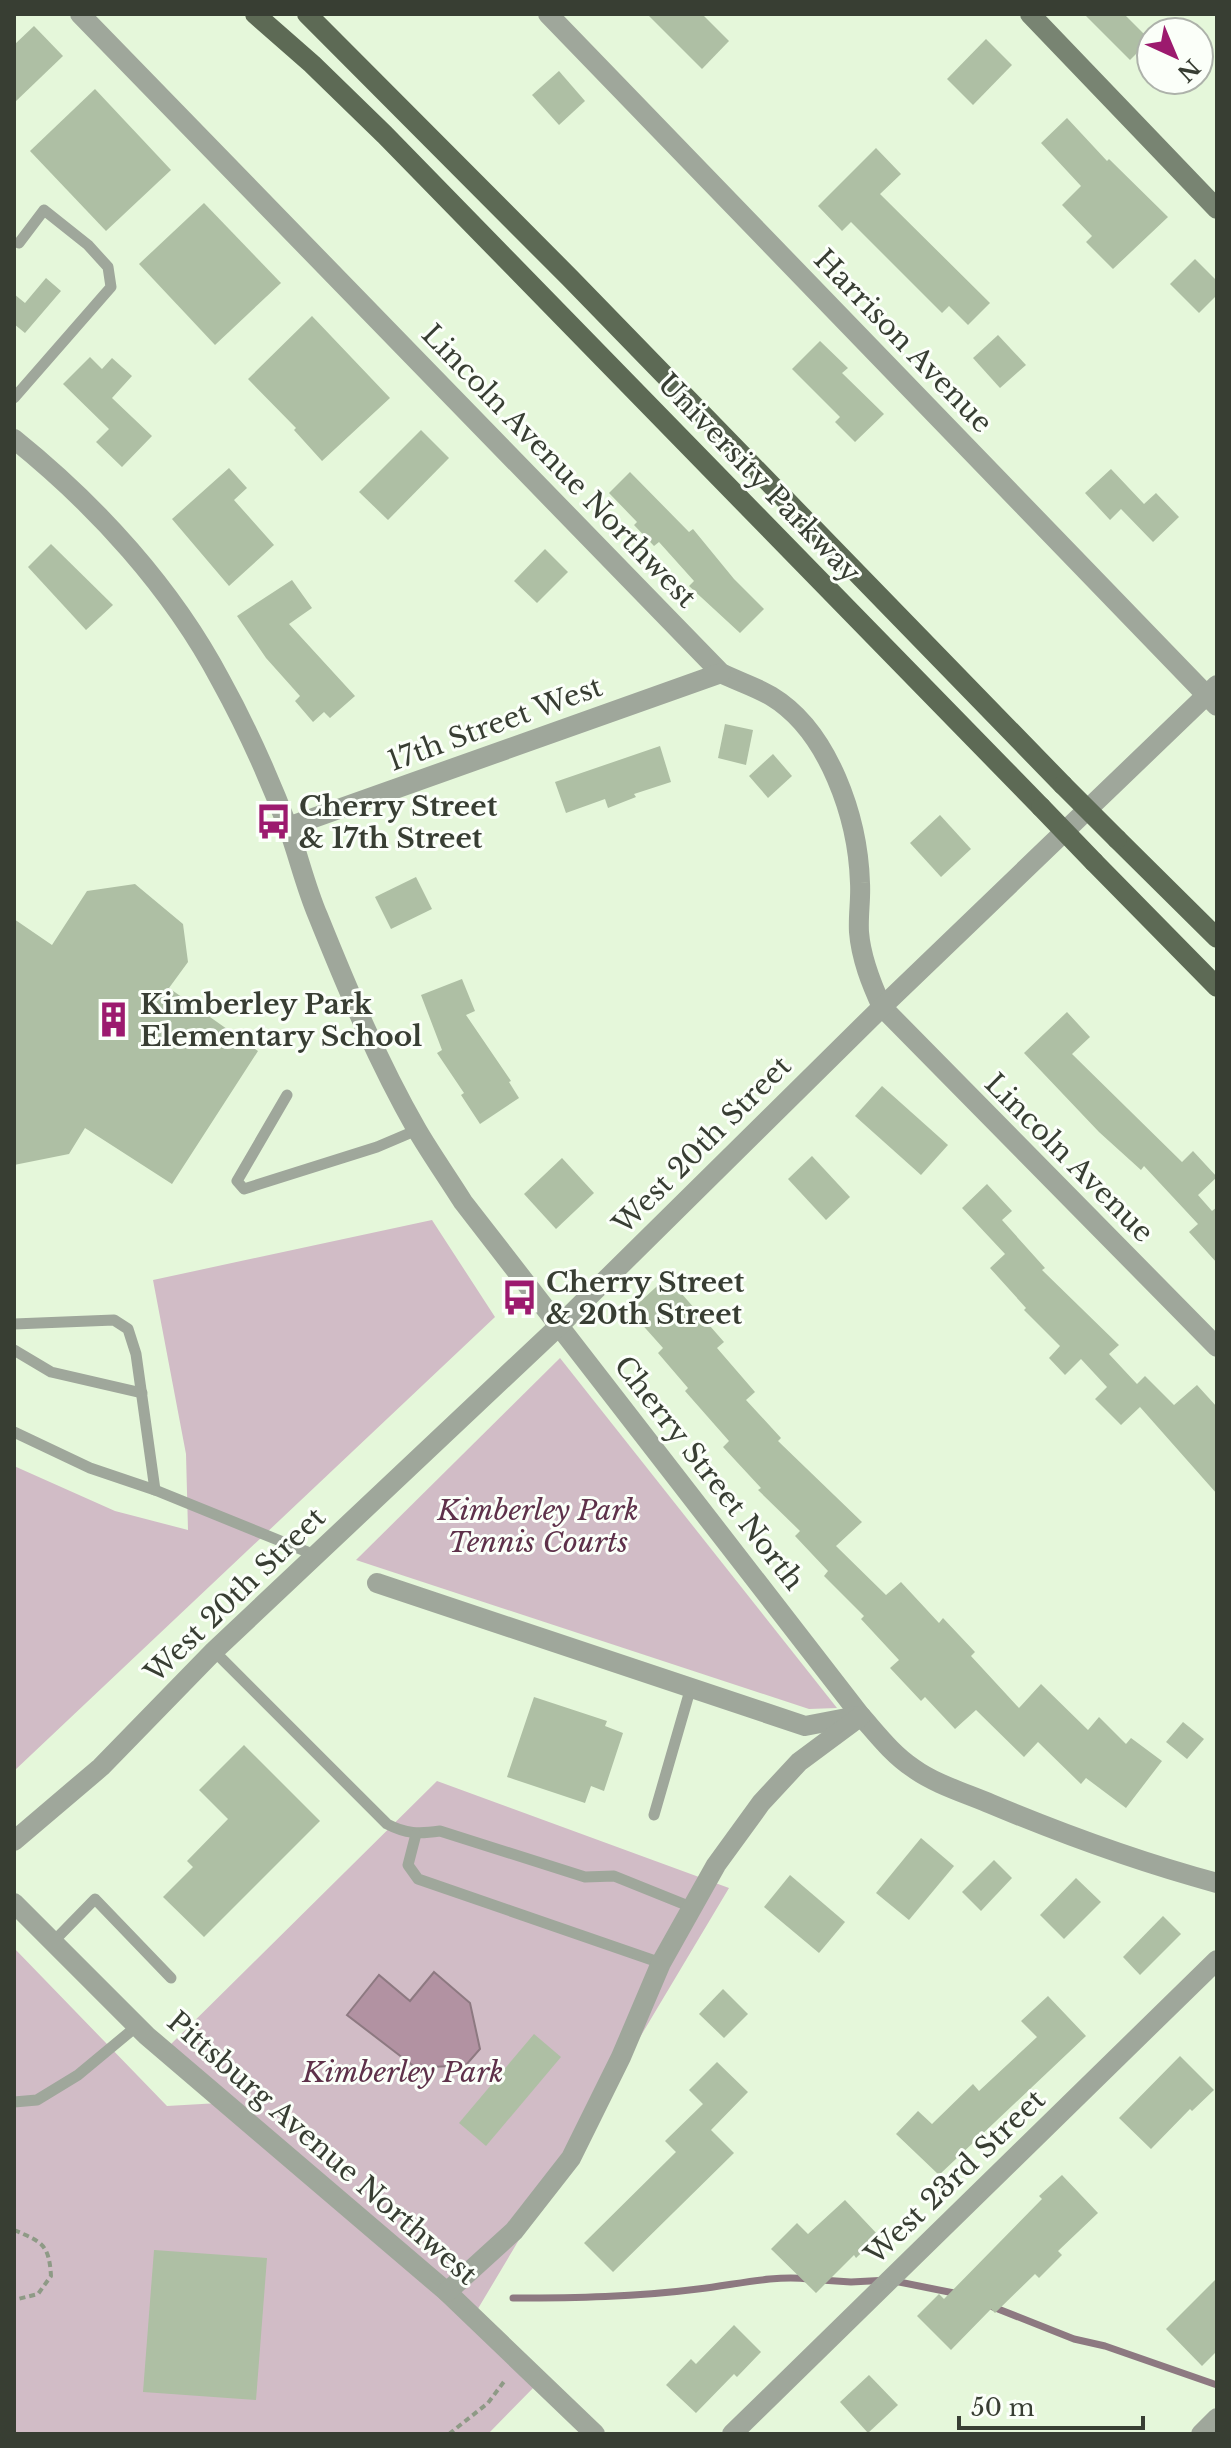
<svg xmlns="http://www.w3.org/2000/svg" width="1231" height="2448" viewBox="0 0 1231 2448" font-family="'Libre Baskerville',serif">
  <rect width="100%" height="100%" fill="#e5f7da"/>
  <g fill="#d1bcc6">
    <path d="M432 1220 495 1317 14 1771V1466L115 1511 188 1530 186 1454 153 1280Z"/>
    <path d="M560 1358 837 1708 809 1709 356 1560Z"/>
    <path d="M437 1781 729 1888 473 2317 539 2382 488 2434H14V1948L167 2106 219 2103 166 2049Z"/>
  </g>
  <path fill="#b292a2" stroke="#8d7981" stroke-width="2" d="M434 1972 470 2003 480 2049 466 2065 416 2068 347 2015 379 1975 410 2001Z"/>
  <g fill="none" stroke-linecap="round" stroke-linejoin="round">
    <g stroke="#8d7981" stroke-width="7">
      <path d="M821 2280 851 2282 889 2280 959 2294"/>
      <path d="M513 2298C575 2298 636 2297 698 2289 735 2285 771 2275 809 2279"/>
      <path d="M993 2307 1074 2339 1105 2346 1217 2385"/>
    </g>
  </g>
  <g fill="#aebfa4">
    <path d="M647 14H702L729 41 702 69Z"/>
    <path d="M1084 14H1124L1150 40 1130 60Z"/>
    <path d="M34 26 63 56 14 103V45Z"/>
    <path d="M986 39 1012 65 973 105 947 79Z"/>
    <path d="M559 71 585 101 559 125 532 95Z"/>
    <path d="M95 89 171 170 106 231 30 151Z"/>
    <path d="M1067 118 1107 161 1109 159 1168 217 1113 269 1086 242 1092 236 1062 205 1081 186 1041 143Z"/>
    <path d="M876 148 901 174 880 194 990 303 968 325 949 306 942 313 851 222 842 231 818 206Z"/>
    <path d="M204 203 281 283 215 345 139 264Z"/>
    <path d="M1195 259 1217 281V295L1199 313 1170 284Z"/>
    <path d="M46 278 61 291 25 333 14 324V294L25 303Z"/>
    <path d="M312 316 390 398 322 461 294 430 296 428 248 379Z"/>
    <path d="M998 335 1026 365 1000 388 973 358Z"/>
    <path d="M820 341 848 368 842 373 884 414 855 442 835 422 840 417 792 369Z"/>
    <path d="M90 357 102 369 112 358 132 376 112 398 152 436 122 467 96 442 109 429 63 384Z"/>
    <path d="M421 430 449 458 388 520 359 492Z"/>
    <path d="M229 468 247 488 234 500 274 545 229 586 172 519Z"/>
    <path d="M1111 469 1144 504 1156 493 1179 517 1153 542 1121 509 1110 520 1085 493Z"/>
    <path d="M630 472 689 532 693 529 734 579 764 609 740 633 689 586 694 581 659 542 654 546 634 525 637 522 609 493Z"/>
    <path d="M51 544 113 605 86 630 28 567Z"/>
    <path d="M545 549 568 572 537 603 514 581Z"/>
    <path d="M292 580 312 608 289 624 355 696 330 718 324 712 313 722 295 701 300 696 266 658 237 616Z"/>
    <path d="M725 724 753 730 746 765 718 758Z"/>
    <path d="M660 746 671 782 634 794 636 797 608 808 605 799 566 813 555 782Z"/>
    <path d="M773 754 792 776 768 798 749 776Z"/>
    <path d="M940 815 971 849 941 877 910 843Z"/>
    <path d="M416 877 432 909 391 929 375 897Z"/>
    <path d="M135 884 183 924 188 962 169 988 258 1051 172 1184 85 1128 69 1154 14 1165V919L52 945 87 891Z"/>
    <path d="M462 979 475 1011 466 1015 511 1081 509 1082 519 1098 480 1124 461 1095 464 1093 437 1053 442 1050 421 995Z"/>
    <path d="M1067 1012 1090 1037 1072 1054 1182 1162 1193 1151 1217 1177 1198 1195 1212 1211 1217 1207V1263L1189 1232 1198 1224 1144 1166 1141 1170 1099 1132 1024 1053Z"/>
    <path d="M882 1086 948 1145 921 1175 855 1116Z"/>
    <path d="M812 1156 850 1197 826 1220 788 1179Z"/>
    <path d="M562 1158 594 1193 556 1229 524 1194Z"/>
    <path d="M987 1184 1012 1211 1002 1220 1045 1268 1042 1270 1119 1345 1109 1354 1137 1384 1145 1376 1174 1405 1197 1385 1217 1407V1494L1140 1407 1121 1425 1095 1399 1107 1387 1081 1359 1065 1375 1049 1358 1060 1346 1024 1310 1026 1308 990 1268 1005 1254 962 1208Z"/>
    <path d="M667 1277 724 1342 717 1348 755 1392 746 1400 781 1438 778 1441 862 1522 836 1546 886 1595 901 1582 939 1623 943 1618 975 1652 971 1656 1019 1708 1041 1684 1088 1730 1099 1717 1126 1744 1131 1738 1162 1761 1126 1808 1086 1778 1081 1784 1038 1742 1024 1757 976 1710 955 1729 925 1697 921 1701 890 1668 899 1660 861 1619 864 1616 824 1576 828 1571 795 1536 800 1531 758 1490 761 1488 723 1447 729 1441 685 1391 688 1388 658 1353 663 1348 630 1311Z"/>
    <path d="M534 1697 607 1721 605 1726 623 1733 604 1791 591 1786 585 1803 507 1777Z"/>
    <path d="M1183 1722 1204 1739 1187 1759 1166 1742Z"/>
    <path d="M244 1745 320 1821 204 1937 163 1897 193 1867 187 1861 228 1819 199 1790Z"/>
    <path d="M921 1838 954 1866 909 1920 876 1893Z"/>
    <path d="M994 1860 1012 1878 981 1911 962 1892Z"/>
    <path d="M790 1875 845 1922 819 1953 764 1907Z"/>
    <path d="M1076 1878 1101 1902 1064 1939 1040 1915Z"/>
    <path d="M1163 1916 1181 1934 1140 1975 1123 1957Z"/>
    <path d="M723 1989 748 2014 724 2038 699 2014Z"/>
    <path d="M1048 1996 1086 2036 939 2175 896 2134 918 2111 932 2124 973 2084 979 2091 1037 2037 1021 2021Z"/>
    <path d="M534 2034 561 2057 486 2146 459 2123Z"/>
    <path d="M1180 2056 1214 2090 1192 2111 1190 2109 1151 2149 1119 2118Z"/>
    <path d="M717 2062 748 2092 711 2130 734 2153 613 2272 584 2243 676 2152 665 2141 703 2104 689 2090Z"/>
    <path d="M1062 2175 1098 2213 1058 2251 1062 2255 1039 2278 1035 2274 995 2313 991 2309 951 2350 917 2316 939 2294 944 2299 1042 2199 1039 2196Z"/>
    <path d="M845 2200 879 2236 856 2258 854 2255 816 2293 771 2249 797 2223 808 2234Z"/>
    <path d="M154 2250 267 2258 256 2400 143 2392Z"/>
    <path d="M1217 2278V2351L1202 2366 1166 2329Z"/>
    <path d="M734 2325 761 2352 737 2377 734 2374 696 2413 666 2385 691 2359 696 2364Z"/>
    <path d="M869 2375 898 2405 868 2433 840 2402Z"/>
  </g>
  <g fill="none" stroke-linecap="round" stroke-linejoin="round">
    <g stroke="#8e9a86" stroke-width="4" stroke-dasharray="6 4" stroke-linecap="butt">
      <path d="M14 2230C42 2242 49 2244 51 2276L38 2294 14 2300"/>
      <path d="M449 2434 488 2403 506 2379"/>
    </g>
    <g stroke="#9fa79b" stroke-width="11">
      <path d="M14 398 111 287 108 267 88 245 44 210 19 243"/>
      <path d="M287 1095 237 1181 244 1189 377 1147 417 1130"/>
      <path d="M14 1324 114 1320 128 1329 136 1354 155 1490"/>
      <path d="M14 1350 51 1372 142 1393"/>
      <path d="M14 1432 90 1468 155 1490 315 1555"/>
      <path d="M214 1651 387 1824C406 1834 419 1834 440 1831L585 1877 614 1876 691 1907"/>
      <path d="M654 1815 691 1687"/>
      <path d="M416 1834 408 1865 418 1879 661 1963"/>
      <path d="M53 1942 95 1899 171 1978"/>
      <path d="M14 2102 37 2100 78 2075 137 2026"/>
    </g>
    <g stroke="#9fa79b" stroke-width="20">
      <path d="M80 14 721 673C737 681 756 687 771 696 829 731 858 818 860 883 861 899 858 915 859 932 861 958 871 983 882 1007L1217 1347"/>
      <path d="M548 14 1217 706"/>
      <path d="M14 439C96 505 172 588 221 681 247 728 270 780 289 830 299 858 306 888 318 916 347 988 378 1062 417 1130 431 1154 448 1178 463 1202L861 1716C877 1734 892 1754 913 1768 935 1784 965 1793 991 1804 1065 1835 1139 1862 1217 1883"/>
      <path d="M288 827 721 673"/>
      <path d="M377 1583 805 1726 857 1716"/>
      <path d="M14 1841 101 1767 214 1651 560 1325 882 1007 1217 685"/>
      <path d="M14 1903 147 2036 447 2292 595 2434"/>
      <path d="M447 2292 514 2231 571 2158 621 2057 661 1963 716 1865 761 1803 799 1762 861 1716"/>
      <path d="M732 2434 1217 1960"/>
      <path d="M1201 2434 1217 2418"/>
    </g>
    <path stroke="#788472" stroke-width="20" d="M1030 14 1217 209"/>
    <g stroke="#5d6a55" stroke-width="20">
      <path d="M255 14 312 64 385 135 1041 807"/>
      <path d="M307 14 570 278 1063 785"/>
      <path d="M1117 839 1217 938"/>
      <path d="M1094 862 1217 987"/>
    </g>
    <g stroke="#5d6a55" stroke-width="20">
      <path d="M1063 785 1117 839"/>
      <path d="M1041 807 1094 862"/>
    </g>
  </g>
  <defs>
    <symbol id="bus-bare" viewBox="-9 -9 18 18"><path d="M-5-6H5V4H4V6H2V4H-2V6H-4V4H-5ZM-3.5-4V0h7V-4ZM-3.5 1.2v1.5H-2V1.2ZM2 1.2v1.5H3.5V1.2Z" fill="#9c1a6e" stroke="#fbfff9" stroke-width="2.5" paint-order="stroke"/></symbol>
    <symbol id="building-bare" viewBox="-9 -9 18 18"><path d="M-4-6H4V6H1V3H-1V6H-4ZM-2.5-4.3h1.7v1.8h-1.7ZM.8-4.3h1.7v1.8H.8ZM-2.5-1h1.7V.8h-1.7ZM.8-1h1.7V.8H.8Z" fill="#9c1a6e" stroke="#fbfff9" stroke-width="2.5" paint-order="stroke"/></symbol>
  </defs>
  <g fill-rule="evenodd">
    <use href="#bus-bare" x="248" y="796" width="51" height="51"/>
    <use href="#building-bare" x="88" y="994" width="51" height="51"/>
    <use href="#bus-bare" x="494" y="1272" width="51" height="51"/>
  </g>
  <g text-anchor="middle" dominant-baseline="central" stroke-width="6" stroke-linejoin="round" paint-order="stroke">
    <g font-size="28" fill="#383e33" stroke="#fbfff9">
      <text transform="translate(903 341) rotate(46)">Harrison Avenue</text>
      <text transform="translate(559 466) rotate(46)">Lincoln Avenue Northwest</text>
      <text transform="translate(759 478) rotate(46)">University Parkway</text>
      <text transform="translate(495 724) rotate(-20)">17th Street West</text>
      <text transform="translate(702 1145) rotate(-45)">West 20th Street</text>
      <text transform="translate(1069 1158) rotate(45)">Lincoln Avenue</text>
      <text transform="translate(709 1473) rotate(52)">Cherry Street North</text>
      <text transform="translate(235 1595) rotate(-44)">West 20th Street</text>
      <text transform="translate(322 2148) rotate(41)">Pittsburg Avenue Northwest</text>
      <text transform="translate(955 2177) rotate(-44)">West 23rd Street</text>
    </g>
    <g font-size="28" font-weight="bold" fill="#383e33" stroke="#fbfff9" text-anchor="start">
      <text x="299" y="806">Cherry Street<tspan x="299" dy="32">&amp; 17th Street</tspan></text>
      <text x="140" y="1004">Kimberley Park<tspan x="140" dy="32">Elementary School</tspan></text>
      <text x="546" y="1282">Cherry Street<tspan x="546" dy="32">&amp; 20th Street</tspan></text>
    </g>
    <g font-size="28" font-style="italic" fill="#5e314a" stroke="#fbfff9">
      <text x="538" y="1510">Kimberley Park<tspan x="538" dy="32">Tennis Courts</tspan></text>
      <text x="403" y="2072">Kimberley Park</text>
    </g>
  </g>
  <rect width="1231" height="2448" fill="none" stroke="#383e33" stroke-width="32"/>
  <g transform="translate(1175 56) rotate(136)"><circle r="38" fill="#fbfff9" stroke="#adb2aa" stroke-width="2"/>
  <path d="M0-6L14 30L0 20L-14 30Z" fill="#9c1a6e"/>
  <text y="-12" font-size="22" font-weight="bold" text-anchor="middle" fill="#383e33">N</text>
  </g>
  <path d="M959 2416v12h184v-12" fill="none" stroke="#383e33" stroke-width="4"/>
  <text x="971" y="2416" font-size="24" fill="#383e33" stroke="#fbfff9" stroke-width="6" paint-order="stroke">50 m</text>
</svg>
